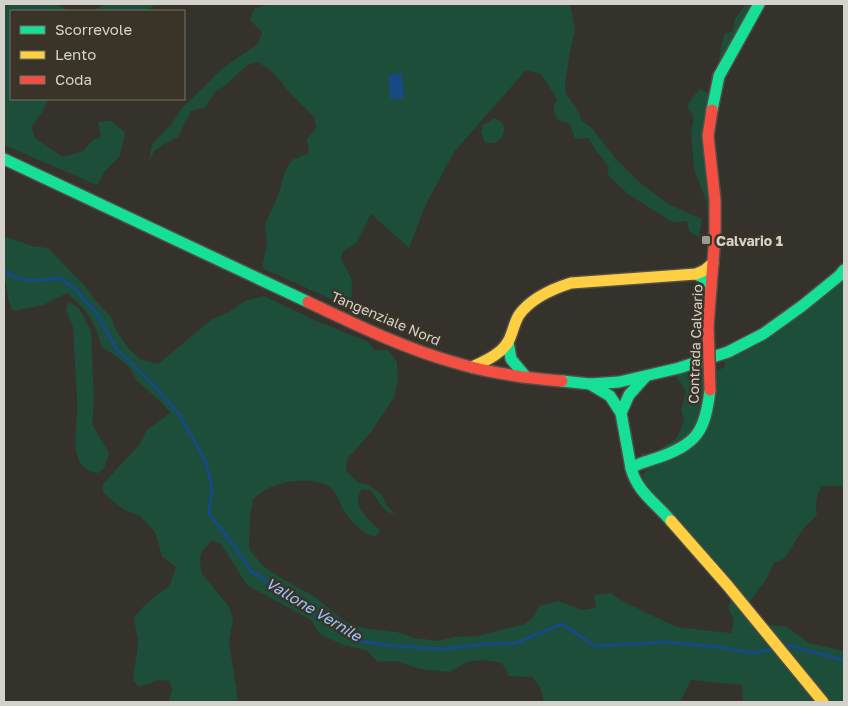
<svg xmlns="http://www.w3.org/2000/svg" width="848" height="706" viewBox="0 0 848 706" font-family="'Golos Text',sans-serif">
  <rect width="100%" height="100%" fill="#35322b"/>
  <g fill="#1c4e3a">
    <path d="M4 4H56L70 11H11V99H48L41 114 31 127 36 139 63 157 83 151 93 140 101 137 98 122 111 121 125 132 120 156 104 172 97 185 4 145Z"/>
    <path d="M106 4H155L148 11H91Z"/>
    <path d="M269 4H570L575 29 569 57 565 85 566 94 577 109 582 121 592 128 615 158 638 181 668 204 702 219 699 237 689 231 687 221 672 222 628 194 607 174 609 167 598 153 588 138 575 139 570 124 557 119 553 109 557 99 541 74 526 70 454 152 425 206 409 248 371 214 356 243 343 251 341 258 352 280 351 308 262 268 267 243 265 224 279 193 285 171 292 160 309 153 307 139 316 128 314 117 287 90 280 80 269 69 258 62 249 64 223 87 216 91 205 108H201L191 111 178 137 166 143 154 151 149 162 152 144 171 125 181 109 223 68 258 44 262 32 250 20 254 9Z"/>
    <path d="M746 4H755L718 65 724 34 733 31 735 19Z"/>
    <path d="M699 89 711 94 707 155 709 239 707 203 694 169 691 133 694 118 687 106Z"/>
    <path d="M494 118 503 123C507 136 498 147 485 142L481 132 483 125Z"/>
    <path d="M4 236 32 246 48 248 85 286 96 301 111 317 117 332 128 348 140 359 158 364 211 320 229 312 245 301 264 296 312 319 368 342 374 350H388L397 362 398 381 394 397 372 431 347 459 346 471 358 482 369 485 382 495 386 505 395 514C381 513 379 498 370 490L362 489C348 504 371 521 380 531L376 536C366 537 349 520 344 511 340 504 337 493 331 488 315 475 281 481 265 490 261 492 257 496 253 499L250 516 249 549 263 566 284 580 312 595 346 622 363 628 397 632 415 638 438 641 454 637 478 636 525 624 533 617 539 606 558 601 582 610 596 608 594 595 611 593 622 601 676 627 731 633C735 622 734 618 728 608L732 598 755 623 787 627 809 643 844 651V702H743L742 685 691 680 680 702H544L540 687 532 677 509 676 502 663 485 660 466 662 450 672 420 669 397 661 378 662 366 650 343 645 320 634 311 620 247 585 221 544 212 540 202 551 200 558 201 572 229 607 233 619 229 641 238 702H168L172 690 169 681 159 680 139 687 133 680 138 643 134 618 143 607 159 593 169 587 176 567 162 556 155 532 140 516 123 509 103 493V484L139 445 147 430 170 413 161 402 137 381 130 368 116 356 102 347C93 320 90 312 67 293L43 305 13 311 9 303 6 283 4 282Z"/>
    <path d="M844 277V486H821C816 497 815 504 817 515L803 529 785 558 774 563 767 578 749 603 644 483 643 474 649 469 640 453 652 454 677 438 684 421 681 410 686 392 676 375 700 366 705 376 725 367 723 357Z"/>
    <path d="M68 302 79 308 91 331 94 401 92 424 109 453 104 468 98 473C64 468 79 425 77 401L73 327 66 310Z"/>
  </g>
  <path fill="#174985" d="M402 73 404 98 390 99 388 75Z"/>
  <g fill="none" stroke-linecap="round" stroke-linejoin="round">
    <g stroke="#174985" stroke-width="3">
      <path d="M4 270C21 285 40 280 60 278L75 289 98 315 117 350 148 379 179 414 206 462 212 488 209 514 233 544 251 571 326 621 360 641 395 646 444 649 486 644 516 643 562 624 595 646 667 642 715 647 754 653 773 649"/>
      <path d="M784 647 790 646 844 660"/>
    </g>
    <defs>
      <g id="fast">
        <path d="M712 110 719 76 759 4"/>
        <path d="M4 159 308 302"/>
        <path d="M696 274 704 278 711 288"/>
        <path d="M508 342 511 359 526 377"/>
        <path d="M562 381 590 384 619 382 679 368 728 352 763 334 802 306 839 276 844 270"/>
        <path d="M590 384 610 396 621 413 631 468"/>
        <path d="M621 413 629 395 646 376"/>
        <path d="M671 521C656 503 637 492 631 468 639 463 648 461 657 458 697 444 705 432 710 390"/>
      </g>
      <g id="slow">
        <path d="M472 367C485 361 502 354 509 340 513 332 514 323 519 315 531 298 552 289 571 283L696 274 705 270 713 263"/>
        <path d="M671 521 728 586 823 702"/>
      </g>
      <g id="jam">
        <path d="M308 302C355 324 403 348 453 362 488 373 525 378 562 381"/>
        <path d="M708 326 715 236V200L708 136 712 110"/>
      </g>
    </defs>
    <use href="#fast" stroke="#514e48" stroke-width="14"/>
    <use href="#slow" stroke="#514e48" stroke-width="14"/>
    <use href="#jam" stroke="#514e48" stroke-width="14"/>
    <use href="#fast" stroke="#16e098" stroke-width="11"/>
    <use href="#slow" stroke="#ffcf43" stroke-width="11"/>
    <use href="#jam" stroke="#f24e42" stroke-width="11"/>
    <defs>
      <path id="jam-bridge" d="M708 326 710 390"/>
    </defs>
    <use href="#jam-bridge" stroke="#514e48" stroke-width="14" stroke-linecap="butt"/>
    <use href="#jam-bridge" stroke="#f24e42" stroke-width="11"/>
  </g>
  <rect fill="#9c9a92" stroke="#393427" stroke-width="2" x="701" y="235" width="10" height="10" rx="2.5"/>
  <g text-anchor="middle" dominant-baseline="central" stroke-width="5" stroke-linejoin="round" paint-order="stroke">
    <g font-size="14" font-weight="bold" fill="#d4d2ca" stroke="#393427" text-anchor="start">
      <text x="716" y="240">Calvario 1</text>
    </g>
    <g font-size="14" fill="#d4d2ca" stroke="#393427">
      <text transform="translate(386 318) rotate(23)">Tangenziale Nord</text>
      <text transform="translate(695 344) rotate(-88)">Contrada Calvario</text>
    </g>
    <g font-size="15" font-style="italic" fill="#9bc5fd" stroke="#393427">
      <text transform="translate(314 609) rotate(31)">Vallone Vernile</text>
    </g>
  </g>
  <rect width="848" height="706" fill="none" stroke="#d4d2ca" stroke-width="10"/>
  <rect x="10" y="10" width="175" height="90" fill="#393427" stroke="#777368"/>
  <rect x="20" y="26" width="25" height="8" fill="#16e098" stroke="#777368"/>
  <text x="55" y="35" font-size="15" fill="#d4d2ca">Scorrevole</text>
  <rect x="20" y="51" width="25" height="8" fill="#ffcf43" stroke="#777368"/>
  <text x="55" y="60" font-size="15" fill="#d4d2ca">Lento</text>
  <rect x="20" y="76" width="25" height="8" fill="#f24e42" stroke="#777368"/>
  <text x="55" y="85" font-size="15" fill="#d4d2ca">Coda</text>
</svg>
